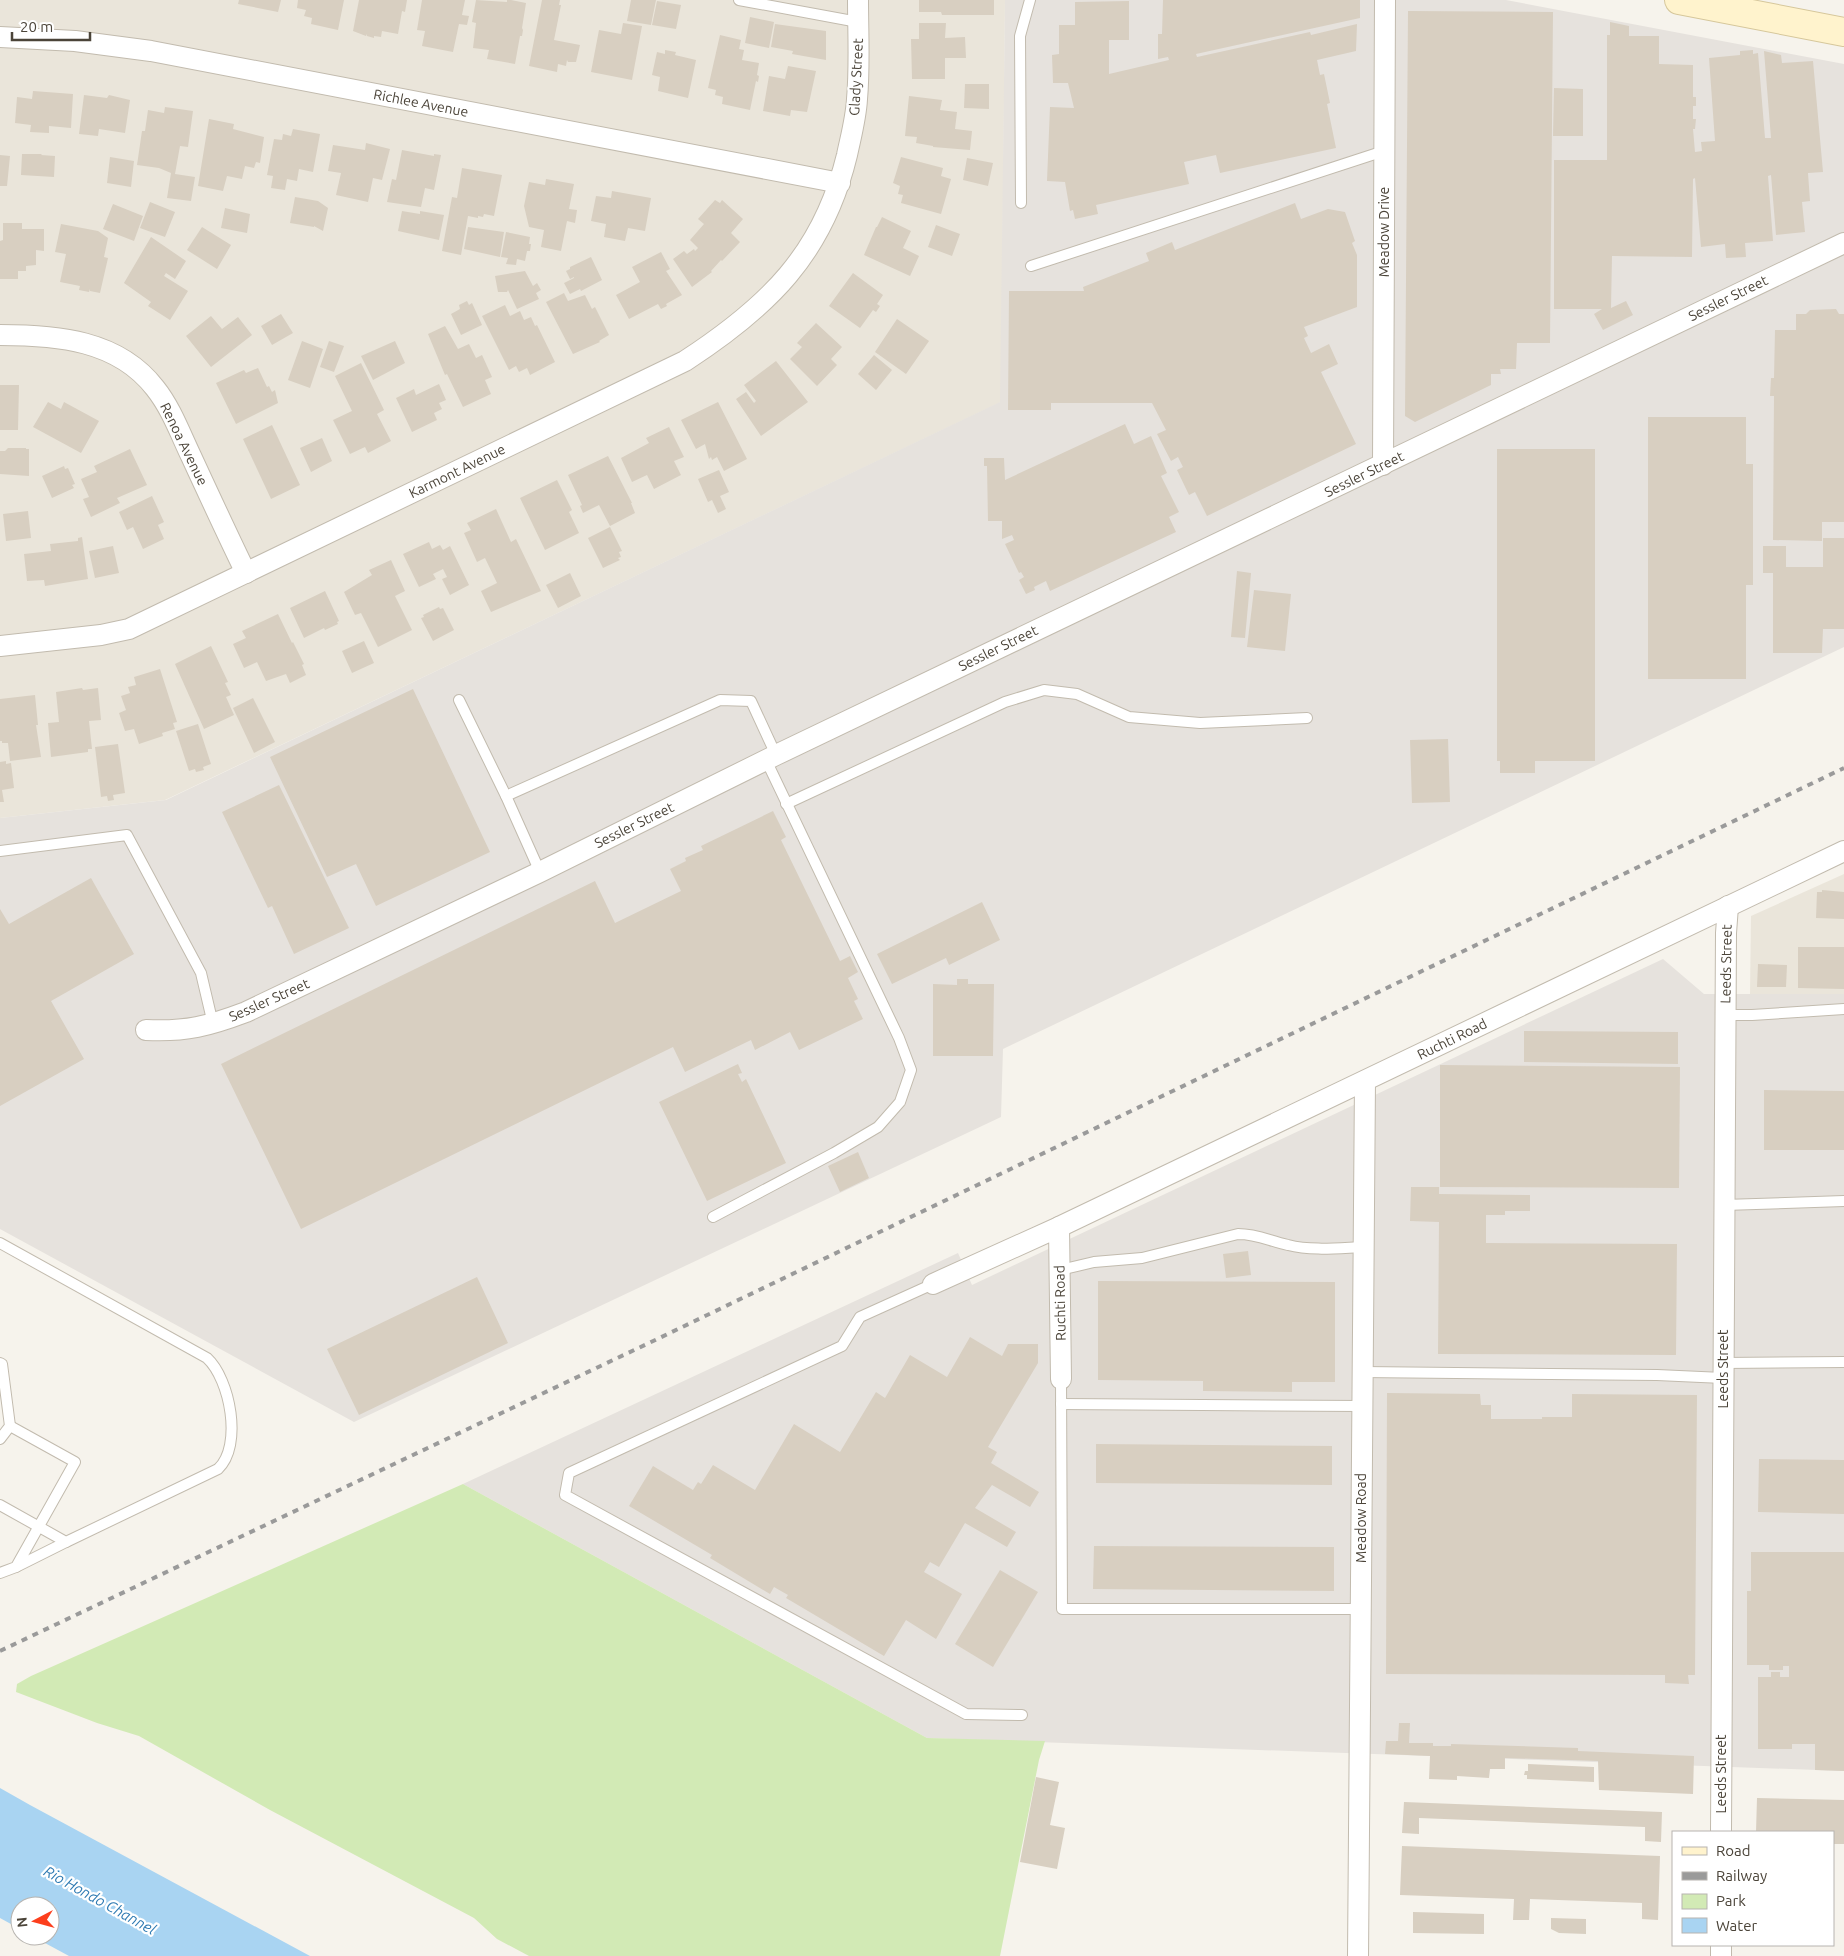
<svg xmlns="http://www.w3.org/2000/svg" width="1844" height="1956" viewBox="0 0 1844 1956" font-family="Ubuntu,sans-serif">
  <rect width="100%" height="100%" fill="#f6f3ec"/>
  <g fill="#eae5da">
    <path d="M0 0H1005L1001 402 165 800 0 818Z"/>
    <path d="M1844 874V994L1750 995 1751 916Z"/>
  </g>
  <g fill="#e6e2dd">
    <path d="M1005 0H1506L1844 64V647L1003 1049 1001 1117 354 1422 0 1229V818L166 800 1000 402Z"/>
    <path d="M1663 959 1704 994H1844V1771L927 1738 463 1484 958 1253 972 1285Z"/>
  </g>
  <path fill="#d2eab5" d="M463 1484 927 1738 1045 1741 1039 1760 1000 1956H529L497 1939 474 1918 270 1810 139 1736 97 1723 16 1692 17 1684 31 1676Z"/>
  <path fill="#a9d4f2" d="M0 1788 30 1805 310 1956H69L32 1936H50V1906H20V1929L0 1918Z"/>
  <g fill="#d8cfc1">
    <path d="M239 0H281L278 12 238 4Z"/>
    <path d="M298 0H344L338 30 311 24 312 18 304 16 306 10 297 8Z"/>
    <path d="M359 0H407L405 12 402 11 398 34 382 31 381 37 374 36V38L367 36 366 34V36L353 31Z"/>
    <path d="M422 0H465L462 15 469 16 467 25 459 24 453 52 422 46 425 31 417 30Z"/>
    <path d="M476 0 507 2V0H511L526 3 522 28 523 30 522 36H520L515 64 487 59 489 50 473 48 476 23 472 22Z"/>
    <path d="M542 0H560L559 5H561L554 40 580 45 576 62H568L567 60 566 66 558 64 557 72 529 66Z"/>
    <path d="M631 0H656L651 25 627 21Z"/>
    <path d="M919 0H994V15H942L941 12H919Z"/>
    <path d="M1163 0H1360V18L1196 54 1197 57 1310 32 1311 35 1357 24 1356 51 1317 60 1320 75 1324 74 1330 103 1327 104 1336 148 1220 173 1216 155 1184 162 1189 184 1096 205 1098 214 1075 219 1073 210 1070 211 1065 182 1047 181 1050 107 1074 108 1068 83H1053L1052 55 1059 54V25H1075V2L1129 1V40H1109V74L1169 60 1168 57 1158 59V34H1162Z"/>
    <path d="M657 1 681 5 676 29 652 25Z"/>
    <path d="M1408 11 1553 12 1550 343H1517L1516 369H1500L1501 374H1491V385L1415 422 1405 416Z"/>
    <path d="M750 17 774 22 769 48 745 43Z"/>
    <path d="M1610 22 1629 26V36H1659V64L1693 65V97H1696V106H1693V119H1696L1695 129H1693L1695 152 1702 151 1701 142 1715 141 1709 58 1740 55V51L1753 50V54L1758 53 1765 138H1771L1764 51 1781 55 1782 63 1813 61 1823 172 1808 173 1810 201 1802 202 1805 232 1776 235 1771 175 1768 176 1773 241 1745 243 1746 257 1726 258 1725 244 1701 247 1695 178 1693 179 1692 257 1612 256 1611 308 1626 301 1633 315 1603 330 1594 314 1602 309H1554V160H1607V35H1610Z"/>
    <path d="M623 23 642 26 632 80 591 72 599 30 621 34Z"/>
    <path d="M919 23H946L945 38 965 37 966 58H945V79H912L911 39H919Z"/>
    <path d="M775 24 826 31V60L792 54 793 51 771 47Z"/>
    <path d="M720 35 741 40 739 49 744 50 742 60 759 63 757 75 759 76 758 82 756 81 750 110 722 104 723 97 715 95 716 90 708 88Z"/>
    <path d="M665 50 676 52 675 55 696 60 688 98 658 91 660 77 652 75 657 52 665 54Z"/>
    <path d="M788 66 816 71 807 112 791 110 790 116 763 111 769 76 785 79Z"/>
    <path d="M965 84H989V109L964 108Z"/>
    <path d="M1554 88 1583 89V136H1553Z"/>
    <path d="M33 91 73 94 71 128 49 126V133L30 132 31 125 15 123 17 97 32 99Z"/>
    <path d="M84 95 107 98 109 95 130 100 125 133 99 129 98 136 79 134Z"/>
    <path d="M909 96 942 100 940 110 957 112 955 129 972 131 970 150 933 147V146L916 143 917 137 905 136Z"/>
    <path d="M165 107 193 111 188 147 180 146 175 174 195 177 191 201 167 198 171 173 159 168 137 165 142 131H145L148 110 164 113Z"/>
    <path d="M209 119 234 124 233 129 264 137 260 163 256 162 254 168 245 166 242 179 227 176 223 191 198 186Z"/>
    <path d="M293 129 320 134 313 172 299 169 297 181 287 179 285 190 271 188 273 176 267 175 274 139 282 140 283 134 291 136Z"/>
    <path d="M366 143 390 149 382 180 373 178 368 202 336 195 341 173 328 171 333 145 365 150Z"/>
    <path d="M402 150 434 156V154L441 155 434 190 425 188 421 207 387 202 392 179 396 180Z"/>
    <path d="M22 154H42L41 155 55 156 54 177 21 175Z"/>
    <path d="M0 155 10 156 7 186H0Z"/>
    <path d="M110 157 134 161 131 187 107 183Z"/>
    <path d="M901 157 943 168 941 176 951 179 941 214 901 203 903 195 898 194 900 186 893 183Z"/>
    <path d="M967 158 993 163 988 186 963 180Z"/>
    <path d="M462 168 502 175 494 216 484 214 483 217 478 216V218L468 216 461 255 442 251 452 197 457 198Z"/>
    <path d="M546 179 574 184 569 209 577 210 575 223 567 221 561 251 541 247 544 230 529 227 524 206 529 182 545 185Z"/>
    <path d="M612 191 651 198 645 231 628 228 625 241 604 237 606 224 591 221 596 196 611 198Z"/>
    <path d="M295 197 318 201 328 208 323 231 314 226V227L290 223Z"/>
    <path d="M715 200 720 203 722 200 743 219 731 233 740 242 722 261 721 260 711 271 712 272 692 287 673 259 684 251 687 254 694 249 695 251 698 248 690 240 704 224 698 219Z"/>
    <path d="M150 202 175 212 165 237 140 228Z"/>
    <path d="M1295 203 1301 219 1328 209 1345 212 1355 241 1352 243 1357 255V307L1304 327 1308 336 1304 338 1311 353 1329 344 1338 364 1321 372 1356 444 1207 516 1195 492 1189 495 1177 470 1183 467 1178 457 1171 461 1157 434 1166 430 1152 403H1051V410H1008L1009 291H1084L1083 287 1149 261 1146 253 1172 242 1175 250Z"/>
    <path d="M113 204 143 216 134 241 103 229Z"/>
    <path d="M225 208 250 214 247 233 221 228Z"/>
    <path d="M402 211 420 214V211L444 215 439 240 398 231Z"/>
    <path d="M882 217 911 231 903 248 919 256 910 276 864 255 876 227H877Z"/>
    <path d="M3 223H22V229H44V251L36 250V265L26 266V271H18V279H0V241L3 240Z"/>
    <path d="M61 224 98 231 108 238 104 257 108 258 100 293 90 291V289L89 292 79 290 80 286 60 282 66 254 55 252Z"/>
    <path d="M936 225 960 234 952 256 928 247Z"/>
    <path d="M202 227 231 245 217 269 187 250Z"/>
    <path d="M468 227 504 232 500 257 464 249Z"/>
    <path d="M506 232 530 237 529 244H531L530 251H527L525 261 517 259 516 265 506 264 508 258 501 257Z"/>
    <path d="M151 237 186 261 175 279 166 273 164 276 188 291 170 320 148 306 151 302 124 283Z"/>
    <path d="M661 252 670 269 666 271 682 295 666 304 667 306 661 309 658 304 629 319 616 295 640 282 632 267Z"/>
    <path d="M591 257 602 280 581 291 580 289 570 294 564 283 574 278V277L570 279 566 271 570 269V267Z"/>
    <path d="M525 271 533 286 537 283 541 290 536 293 539 299 517 309 508 290 507 292H498L495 276Z"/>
    <path d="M853 273 883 295 877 304 880 306 876 312 873 310 860 328 829 306Z"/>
    <path d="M564 293 568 301 585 295 592 309 595 307 609 335 599 341 600 342 573 354 546 302Z"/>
    <path d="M467 301 469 305 472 303 482 325 461 335 451 314 460 309 459 305Z"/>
    <path d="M505 305 510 316 520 311 524 320 531 317 535 326 537 325 555 362 530 375 527 368 519 372 516 366 509 370 482 316Z"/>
    <path d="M1836 309 1839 314H1844V522H1822V541L1773 540 1774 396H1770L1771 378H1774L1775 330H1796V314H1806L1810 310Z"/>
    <path d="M281 314 293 333 272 345 261 326Z"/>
    <path d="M211 316 222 329 238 317 252 335 211 367 186 336Z"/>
    <path d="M897 319 929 341 906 374 875 352Z"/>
    <path d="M816 323 842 347 831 359 837 365 817 386 790 359 802 347 797 343Z"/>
    <path d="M445 326 458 349 469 344 476 358 482 355 492 377 485 380 491 394 463 407 447 374 445 375 428 334Z"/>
    <path d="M302 341 323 349 310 388 288 380Z"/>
    <path d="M329 341 344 346 334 372 320 367Z"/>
    <path d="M395 341 405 363 373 380 361 356Z"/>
    <path d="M874 355 892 370 876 390 858 374Z"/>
    <path d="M776 361 808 402 761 436 736 399 746 392 754 403 756 401 744 385Z"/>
    <path d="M361 363 384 410 377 414 391 441 368 453 365 447 350 454 333 420 352 411 335 376Z"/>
    <path d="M258 368 267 387 269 386 272 392 275 390 278 403 236 424 216 383 244 370 246 373Z"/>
    <path d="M439 384 446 400 439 403 442 409 434 413 437 420 412 432 396 398 414 389 416 395Z"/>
    <path d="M0 385H19L18 430H0Z"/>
    <path d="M48 402 61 409 64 402 99 421 81 453 33 427Z"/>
    <path d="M718 402 747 459 724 471 717 457 712 460 711 457 709 459 705 444 696 449 681 420Z"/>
    <path d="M1648 417H1746V464H1753V585H1746V679H1648Z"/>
    <path d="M1125 424 1134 444 1151 436 1167 473 1161 476 1179 512 1169 517 1176 532 1050 591 1046 581 1034 587 1035 590 1026 594 1019 580 1024 577 1021 572 1019 573 1005 544 1014 540 1012 535 1002 539V521H988L987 466H984V458H1004L1005 480Z"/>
    <path d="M272 425 300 485 271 499 243 439Z"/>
    <path d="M669 427 684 457 674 461 681 475 654 489 647 475 632 482 621 458 649 443 646 438Z"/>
    <path d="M322 438 332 461 311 472 300 448Z"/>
    <path d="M8 448H26V449H29V476L0 474V451H5Z"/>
    <path d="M130 449 147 485 117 498 120 503 91 517 83 499 89 497 81 479 97 472 94 466Z"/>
    <path d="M1497 449H1595V761H1535V773H1500V761H1497Z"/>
    <path d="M608 456 632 503H631L635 513 610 526 599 505 583 513 580 506 582 505 568 475Z"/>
    <path d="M64 466 65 469 68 468 75 484 72 485 74 488 52 498 42 476Z"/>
    <path d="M719 470 729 492 720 496 726 509 718 513 712 500 708 502 698 479Z"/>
    <path d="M557 480 572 510 569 512 579 533 545 550 520 498Z"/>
    <path d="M152 496 164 522 158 525 164 539 143 549 133 527 127 530 119 512Z"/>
    <path d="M496 509 511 542 516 539 541 591 491 612 481 591 497 583 485 558 477 562 464 533 471 530 467 523Z"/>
    <path d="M28 511 31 538 6 541 3 514Z"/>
    <path d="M610 527 622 551 619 552 621 557 618 558 620 560 603 568 588 538Z"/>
    <path d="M82 537 88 579 45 586 44 580 27 581 24 554 51 551 50 544 78 541V538Z"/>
    <path d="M1823 538H1844V629H1823L1822 653H1773V573H1763V546H1786V567H1823Z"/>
    <path d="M429 542 432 549 440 545 443 550 450 546 469 585 450 595 442 579 447 577 443 569 433 574 436 579 419 587 403 554Z"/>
    <path d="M113 546 119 573 95 578 89 551Z"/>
    <path d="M391 560 405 591 395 596 412 630 378 647 361 613 355 615 344 592 372 575 369 570Z"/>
    <path d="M1237 571 1251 573 1245 638 1231 637Z"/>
    <path d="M570 573 581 596 558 608 546 585Z"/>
    <path d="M1254 590 1291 594 1285 651 1247 647Z"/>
    <path d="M325 591 339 621 337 622 338 624 325 630 324 628 304 638 290 608Z"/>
    <path d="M439 607 440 609 443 608 454 630 433 641 421 618 424 617 423 615Z"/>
    <path d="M278 614 292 643 293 642 304 664 302 665 306 675 290 683 286 674 266 681 257 662 244 668 233 644 246 638 242 631Z"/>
    <path d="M364 641 374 663 352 673 342 651Z"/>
    <path d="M211 646 228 682 225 683 231 695 226 697 234 715 204 729 175 664Z"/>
    <path d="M160 669 177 722 173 723 175 729 162 733 163 736 139 744 134 729 125 731 119 713 126 710 121 696 130 693 128 687 136 685 134 677Z"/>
    <path d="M82 688 83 690 98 688 101 720 89 721 92 749H88V752L51 757 48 723 59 722 56 692Z"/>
    <path d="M413 689 490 852 376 906 356 864 327 877 270 757Z"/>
    <path d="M35 695 38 725H36L41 757 10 761 8 743H2V741H0V699Z"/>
    <path d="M253 698 275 742 254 753 233 708Z"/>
    <path d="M198 724 211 764 203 767 204 770 196 772 195 769 189 771 176 731Z"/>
    <path d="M1448 739 1450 802 1412 803 1410 740Z"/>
    <path d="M118 744 125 793 113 795 114 800 108 801 107 796 101 797 95 747Z"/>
    <path d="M6 761V764L11 763 14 788 2 790 4 802H0V762Z"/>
    <path d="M279 785 349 928 294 954 272 906 268 908 222 812Z"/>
    <path d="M773 811 786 837 781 840 840 961 850 956 858 972 848 978 858 999 854 1001 863 1019 799 1050 790 1032 755 1050 751 1040 685 1072 673 1047 301 1229 221 1064 595 881 615 923 681 891 670 869 686 861 685 858 703 850 701 846Z"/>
    <path d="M91 878 134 954 51 1001 84 1059 0 1106V909L9 924Z"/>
    <path d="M1822 890 1844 892V919L1816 918 1817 892H1822Z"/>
    <path d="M982 902 1000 940 949 965 946 958 892 984 877 954Z"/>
    <path d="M1798 947H1844V989L1798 988Z"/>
    <path d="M1758 964 1787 965 1786 987H1757Z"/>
    <path d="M957 979H968V984H994L993 1056H933V984L957 985Z"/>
    <path d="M1524 1031 1678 1032V1064L1524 1062Z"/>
    <path d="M738 1064 742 1073 738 1074 742 1082 746 1079 786 1163 707 1201 659 1102Z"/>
    <path d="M1440 1065 1680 1067 1679 1188 1440 1187Z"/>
    <path d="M1764 1090 1844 1091V1150H1764Z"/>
    <path d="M858 1152 869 1178 840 1192 828 1166Z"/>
    <path d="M1411 1187H1439V1194L1530 1195V1211H1505V1215H1486V1243L1677 1244 1676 1355 1438 1354 1439 1222 1410 1221Z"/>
    <path d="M1248 1251 1251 1275 1226 1278 1223 1254Z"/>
    <path d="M477 1277 508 1343 359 1415 327 1349Z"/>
    <path d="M1098 1281 1335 1282V1382H1292V1392L1203 1391V1381L1098 1380Z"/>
    <path d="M970 1337 1002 1356 1008 1344H1038V1363L988 1447 997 1452 991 1463 1039 1492 1030 1507 992 1485 975 1508 1016 1532 1007 1547 965 1523 939 1567 930 1562 924 1572 962 1594 936 1639 906 1620 884 1656 786 1598 788 1595 774 1587 770 1594 710 1558 712 1555 629 1506 653 1466 693 1490 698 1482 701 1484 713 1465 755 1490 794 1424 840 1452 876 1392 885 1398 910 1355 947 1377Z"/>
    <path d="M1387 1393 1480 1394 1481 1405H1491V1419H1542V1417H1572V1394L1697 1395 1695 1675H1688L1689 1684 1665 1683V1675L1386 1674Z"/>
    <path d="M1096 1444 1332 1446V1485L1096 1483Z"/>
    <path d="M1759 1459 1844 1460V1514L1758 1512Z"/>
    <path d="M1094 1546 1334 1547V1591L1093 1589Z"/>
    <path d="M1751 1552H1844V1771L1815 1770V1744H1792V1749H1758V1677H1771V1672H1780V1677H1789V1666H1783V1670H1769V1665H1747V1591H1751Z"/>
    <path d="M1000 1570 1038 1592 993 1667 955 1644Z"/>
    <path d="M1399 1723H1410L1409 1743H1433V1746H1451V1744L1578 1748V1751L1694 1756 1693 1794 1599 1790 1598 1761 1505 1758V1769H1490L1489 1778 1457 1776V1780L1429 1779 1430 1756 1385 1754 1386 1741H1398Z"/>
    <path d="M1528 1764 1594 1767V1782L1527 1779V1775H1524L1525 1771H1528Z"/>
    <path d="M1036 1777 1059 1782 1050 1825 1065 1828 1057 1869 1020 1862Z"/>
    <path d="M1757 1798 1844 1800V1844H1833V1832H1756Z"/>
    <path d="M1404 1802 1662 1812 1661 1842 1645 1841V1827L1419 1818V1834L1402 1833Z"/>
    <path d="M1402 1846 1660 1856 1658 1920 1642 1919V1903L1530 1899 1529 1920H1513L1514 1899 1400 1895Z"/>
    <path d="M1413 1912 1484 1914V1934L1413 1933Z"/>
    <path d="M1551 1918 1586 1919V1934L1559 1933 1551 1929Z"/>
  </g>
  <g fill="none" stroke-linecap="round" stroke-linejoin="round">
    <defs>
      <g id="lane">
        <path d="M739 0 858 22"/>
        <path d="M1021 203 1020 36 1030 0"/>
        <path d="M1031 266 1384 151"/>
        <path d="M459 700 506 796 540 872"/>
        <path d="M506 796 720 700 751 701 776 755"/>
        <path d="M786 804 1005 702 1044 690 1077 694 1129 717 1200 723 1307 718"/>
        <path d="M0 851 127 835 201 973 213 1024"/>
        <path d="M1725 1015H1752L1844 1009"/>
        <path d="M1724 1205 1844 1201"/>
        <path d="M713 1217 834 1153 878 1127 900 1102 911 1070 899 1038 766 760"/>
        <path d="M0 1243 207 1358C230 1379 243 1446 218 1469L66 1542 0 1505"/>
        <path d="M1060 1270 1094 1262 1142 1258 1238 1234C1258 1234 1269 1241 1288 1245 1312 1251 1338 1248 1363 1247"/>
        <path d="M933 1284 860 1317 842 1346 569 1473 565 1495 966 1714 1022 1715"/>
        <path d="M0 1363 2 1364 10 1426 0 1439"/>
        <path d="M1723 1363 1844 1362"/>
        <path d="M1362 1372 1657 1375 1723 1378"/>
        <path d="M1061 1379 1062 1609H1360"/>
        <path d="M1061 1404 1362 1406"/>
        <path d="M16 1567 66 1542"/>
        <path d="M0 1573 16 1567 75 1462 10 1426"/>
      </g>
      <g id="street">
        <path d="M0 37 75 41 151 51 840 183"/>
        <path d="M0 335C57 335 118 340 155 388 171 408 180 433 191 456 209 495 227 534 246 573"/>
        <path d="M1383 465 1385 0"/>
        <path d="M0 646 101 635 129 629 685 361C768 307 823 254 847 155 851 136 856 118 857 99 860 66 858 33 858 0"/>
        <path d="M146 1030C186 1032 209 1026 246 1012L540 872 776 755 1844 243"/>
        <path d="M1059 1227 1844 851"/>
        <path d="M933 1284 1059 1227 1061 1379"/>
        <path d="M1721 1832 1726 933 1728 906"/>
        <path d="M1358 1956 1365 1081"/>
        <path d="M1721 1956V1945"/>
      </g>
      <path id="secondary" d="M1679 0 1844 32"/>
    </defs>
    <use href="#lane" stroke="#c2bbae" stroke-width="12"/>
    <use href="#street" stroke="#c2bbae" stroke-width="22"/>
    <use href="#secondary" stroke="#d6c79b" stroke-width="30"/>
    <use href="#lane" stroke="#fff" stroke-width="10"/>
    <use href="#street" stroke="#fff" stroke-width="20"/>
    <use href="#secondary" stroke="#fff3cd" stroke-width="28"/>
    <path stroke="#9a9a9a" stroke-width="4" stroke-dasharray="6 6" stroke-linecap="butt" d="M0 1651 649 1343 1844 768"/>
  </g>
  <g text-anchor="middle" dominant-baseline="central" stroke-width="4.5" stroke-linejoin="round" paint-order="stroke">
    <g font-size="14" fill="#4b4439" stroke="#fff">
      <text transform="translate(856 77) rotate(-87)">Glady Street</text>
      <text transform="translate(421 103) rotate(11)">Richlee Avenue</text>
      <text transform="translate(1384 232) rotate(-90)">Meadow Drive</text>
      <text transform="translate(1728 298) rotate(-26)">Sessler Street</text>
      <text transform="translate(184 444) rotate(64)">Renoa Avenue</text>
      <text transform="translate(457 471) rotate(-26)">Karmont Avenue</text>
      <text transform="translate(1364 474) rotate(-26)">Sessler Street</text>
      <text transform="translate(998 648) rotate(-26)">Sessler Street</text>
      <text transform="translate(634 825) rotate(-26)">Sessler Street</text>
      <text transform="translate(1726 964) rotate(-89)">Leeds Street</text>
      <text transform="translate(269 1000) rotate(-24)">Sessler Street</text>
      <text transform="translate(1452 1039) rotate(-26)">Ruchti Road</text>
      <text transform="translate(1060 1303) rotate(-91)">Ruchti Road</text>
      <text transform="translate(1723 1369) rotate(-90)">Leeds Street</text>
      <text transform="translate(1361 1518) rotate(-90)">Meadow Road</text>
      <text transform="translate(1721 1774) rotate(-90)">Leeds Street</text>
    </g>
    <g font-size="15" font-style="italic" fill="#2e7ab2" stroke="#fff">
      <text transform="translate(100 1900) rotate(29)">Rio Hondo Channel</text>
    </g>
  </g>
  <rect x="1672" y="1831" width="162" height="115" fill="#ffffff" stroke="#b7b4b0"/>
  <rect x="1682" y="1847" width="25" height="8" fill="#fff3cd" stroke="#b7b4b0"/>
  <text x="1716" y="1856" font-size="15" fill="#4b4439">Road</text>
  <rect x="1682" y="1872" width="25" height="8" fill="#9a9a9a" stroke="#b7b4b0"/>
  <text x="1716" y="1881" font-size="15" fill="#4b4439">Railway</text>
  <rect x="1682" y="1894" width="25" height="15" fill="#d2eab5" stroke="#b7b4b0"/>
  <text x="1716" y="1906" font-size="15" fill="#4b4439">Park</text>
  <rect x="1682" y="1918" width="25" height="15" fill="#a9d4f2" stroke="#b7b4b0"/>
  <text x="1716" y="1931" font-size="15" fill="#4b4439">Water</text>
  <g transform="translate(35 1921) rotate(264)"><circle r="24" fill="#ffffff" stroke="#b7b4b0"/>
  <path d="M0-4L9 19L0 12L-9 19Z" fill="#fc3f1d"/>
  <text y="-8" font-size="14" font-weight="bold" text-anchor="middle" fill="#4b4439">N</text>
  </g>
  <path d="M12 32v8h78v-8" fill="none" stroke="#4b4439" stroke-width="2.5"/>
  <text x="20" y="32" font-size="15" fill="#4b4439" stroke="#ffffff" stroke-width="4" paint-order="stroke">20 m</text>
</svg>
